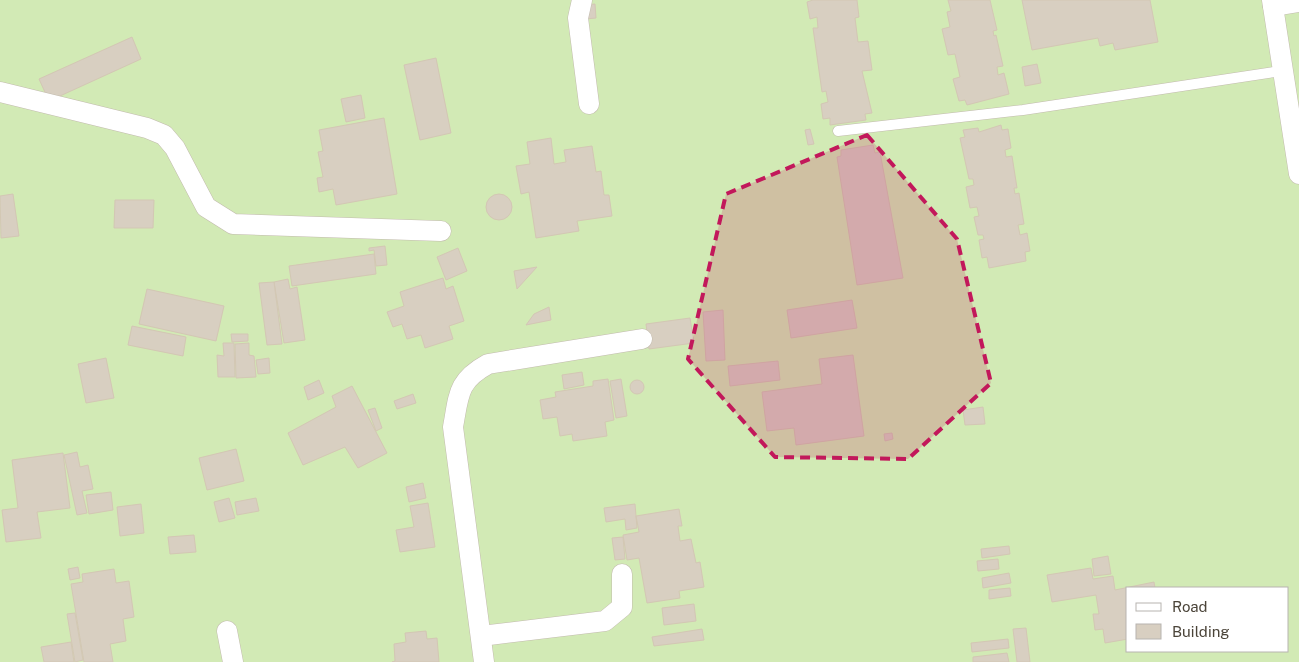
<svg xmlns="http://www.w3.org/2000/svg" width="1299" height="662" viewBox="0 0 1299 662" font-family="'Public Sans',sans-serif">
  <rect width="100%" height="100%" fill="#f6f3ec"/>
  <path fill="#d2eab5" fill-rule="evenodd" d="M0 0H1299V662H0ZM1128 588H1288V651H1128Z"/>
  <g fill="#d8cfc1" stroke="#d3c7b4">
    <path d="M813 0H857L859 17 855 18 858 42 868 41 872 70 862 71 872 113 865 114 866 120 830 125V118L823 119 821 104 828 102 826 91 822 92 813 28H818L817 17 810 19 807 2Z"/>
    <path d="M948 0H990L997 30 993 31 994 36 996 35 1003 66 997 67 998 75 1004 73 1009 94 967 105 965 100 959 101 953 79 960 77 955 54 948 55 942 29 950 27 947 12 951 11Z"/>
    <path d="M1022 0H1150L1158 42 1115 50 1113 43 1100 46 1098 38 1032 50Z"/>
    <path d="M595 4 596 18 586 19 584 5Z"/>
    <path d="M132 37 141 59 49 101 39 79Z"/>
    <path d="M436 58 451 133 420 140 404 65Z"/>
    <path d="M1037 64 1041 83 1025 86 1022 67Z"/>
    <path d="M361 95 365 118 346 122 341 99Z"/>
    <path d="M384 118 397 194 336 205 333 189 319 192 317 178 323 177 318 152 323 151 319 130Z"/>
    <path d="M1001 125 1002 130 1008 129 1011 148 1005 150 1006 157 1012 156 1017 188H1014L1015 194 1019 193 1024 224 1018 225 1020 235 1027 233 1030 251 1025 252 1026 261 989 268 987 257 982 258 979 240 984 239 983 235H978L974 217 979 216 977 207 970 208 966 187 974 185 973 179H969L960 138 965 137 963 130 978 128 979 132Z"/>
    <path d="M810 129 814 144 808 145 805 130Z"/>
    <path d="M551 138 554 164 566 162 564 150 592 146 596 172 601 171 604 195H609L612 216 577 221 579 231 536 238 529 192 521 194 516 166 530 164 527 142Z"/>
    <path d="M873 145 875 153 880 152 903 278 857 285 837 157 841 156V150Z"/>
    <path d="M13 194 19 236 1 238 0 196Z"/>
    <circle cx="499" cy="207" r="13"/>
    <path d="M115 200H154L153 228H114Z"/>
    <path d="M385 246 387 265 376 266 374 250 369 251V248Z"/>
    <path d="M458 248 467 271 446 280 437 257Z"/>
    <path d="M374 254 376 274 292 286 289 266Z"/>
    <path d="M537 267 517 289 514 271Z"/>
    <path d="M443 278 446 289 453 286 464 321 449 326 453 339 425 348 421 335 407 339 402 324 393 327 387 312 404 306 400 292Z"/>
    <path d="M288 279 290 289 297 287 305 340 284 343 274 282Z"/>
    <path d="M274 282 282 344 267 345 259 283Z"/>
    <path d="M147 289 224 306 216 341 139 324Z"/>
    <path d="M852 300 857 328 791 338 787 310Z"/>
    <path d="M549 307 551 320 526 325 534 314Z"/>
    <path d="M723 310 725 360 706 361 703 312Z"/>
    <path d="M690 318 694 343 649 349 646 324Z"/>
    <path d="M132 326 186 337 183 356 128 345Z"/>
    <path d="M231 334H248V341L232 342Z"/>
    <path d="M223 343H234L235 377H218L217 355 224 356Z"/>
    <path d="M249 343V355L254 356 256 377 236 378 235 344Z"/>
    <path d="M853 355 864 436 796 445 794 428 767 431 762 392 822 384 819 359Z"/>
    <path d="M106 358 114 398 86 403 78 364Z"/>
    <path d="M269 358 270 373 258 374 256 360Z"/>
    <path d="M778 361 780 380 730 386 728 366Z"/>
    <path d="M582 372 584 385 564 389 562 375Z"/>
    <path d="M608 379 614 420 605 422 607 436 573 441 572 434 560 436 557 417 543 419 540 400 556 397 555 392 593 386V381Z"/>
    <path d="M621 379 627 416 616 418 610 381Z"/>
    <circle cx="637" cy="387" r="7"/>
    <path d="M319 380 324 393 308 400 304 387Z"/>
    <path d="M352 386 387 453 358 468 345 447 303 465 288 433 336 407 332 396Z"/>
    <path d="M413 394 416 403 397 409 394 401Z"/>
    <path d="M983 407 985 424 965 425 963 410Z"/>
    <path d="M375 408 382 428 376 431 368 410Z"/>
    <path d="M892 433 893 439 885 441 884 434Z"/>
    <path d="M236 449 244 481 207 490 199 458Z"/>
    <path d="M77 452 80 467 88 465 93 489 82 491 87 513 77 515 64 455Z"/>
    <path d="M63 453 70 508 37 512 41 538 6 542 2 510 18 508 12 460Z"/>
    <path d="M423 483 426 498 409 502 406 487Z"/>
    <path d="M111 492 113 510 89 514 86 495Z"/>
    <path d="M229 498 235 518 219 522 214 502Z"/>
    <path d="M256 498 259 511 237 515 235 502Z"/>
    <path d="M428 503 435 547 400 552 396 530 414 527 410 506Z"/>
    <path d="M141 504 144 533 120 536 117 507Z"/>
    <path d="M635 504 637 528 626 530 625 519 606 522 604 508Z"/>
    <path d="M679 509 682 526H678L680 541 691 539 696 563 700 562 704 587 679 591 680 598 647 603 639 558 627 560 623 535 639 532 636 516Z"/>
    <path d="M194 535 196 552 170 554 168 537Z"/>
    <path d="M623 537 625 559 615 560 612 538Z"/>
    <path d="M1009 546 1010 554 982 558 981 549Z"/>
    <path d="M1108 556 1111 574 1094 576 1092 559Z"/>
    <path d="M998 559 999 569 978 571 977 561Z"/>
    <path d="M78 567 80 578 70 580 68 569Z"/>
    <path d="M1091 568 1093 579 1113 576 1115 590 1154 582 1155 588H1128V639L1105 643 1103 629 1095 630 1093 614H1099L1096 595 1052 602 1047 575Z"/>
    <path d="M114 569 116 583 129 581 134 617 123 619 126 641 110 644 113 662H84L71 584 83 582 82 574Z"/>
    <path d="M1009 573 1011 583 983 588 982 578Z"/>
    <path d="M1010 588 1011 596 989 599V590Z"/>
    <path d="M694 604 696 621 664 625 662 608Z"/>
    <path d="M75 613 83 660 75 662 67 614Z"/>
    <path d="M1026 628 1030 662H1017L1013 629Z"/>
    <path d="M702 629 704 640 654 646 652 637Z"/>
    <path d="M426 631 427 639 437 638 439 662H392L395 661 394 644 406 642 405 633Z"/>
    <path d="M1008 639 1009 648 972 652 971 643Z"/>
    <path d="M71 642 74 662H44L41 647Z"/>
    <path d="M1007 653 1009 662H973V657Z"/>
  </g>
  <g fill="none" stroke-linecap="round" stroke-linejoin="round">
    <defs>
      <path id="service" d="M838 131 1023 110 1281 71"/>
      <g id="minor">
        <path d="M582 0 578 18 589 104"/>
        <path d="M1272 0 1299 174"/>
        <path d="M1273 6 1299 2"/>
        <path d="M0 92 147 128 164 135 175 148 206 207 233 224 441 231"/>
        <path d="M227 631 233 662"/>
        <path d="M481 636 605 621 622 607V574"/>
        <path d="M484 662 453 427C459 395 457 381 488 364L642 339"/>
      </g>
    </defs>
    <use href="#service" stroke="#c2bbae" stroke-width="11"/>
    <use href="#minor" stroke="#c2bbae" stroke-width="21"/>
    <use href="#service" stroke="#fff" stroke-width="10"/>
    <use href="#minor" stroke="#fff" stroke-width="20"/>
  </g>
  <path fill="#c2185b" fill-opacity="0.2" stroke="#c2185b" stroke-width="4" stroke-dasharray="10 6" stroke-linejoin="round" d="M867 135 957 239 991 383 908 459 775 457 688 359 726 194Z"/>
  <rect x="1126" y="587" width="162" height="65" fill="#ffffff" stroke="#b7b4b0"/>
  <rect x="1136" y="603" width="25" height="8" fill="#ffffff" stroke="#b7b4b0"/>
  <text x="1172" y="612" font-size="15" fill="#4b4439">Road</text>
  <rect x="1136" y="624" width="25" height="15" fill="#d8cfc1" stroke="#b7b4b0"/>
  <text x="1172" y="637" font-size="15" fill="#4b4439">Building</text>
</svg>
